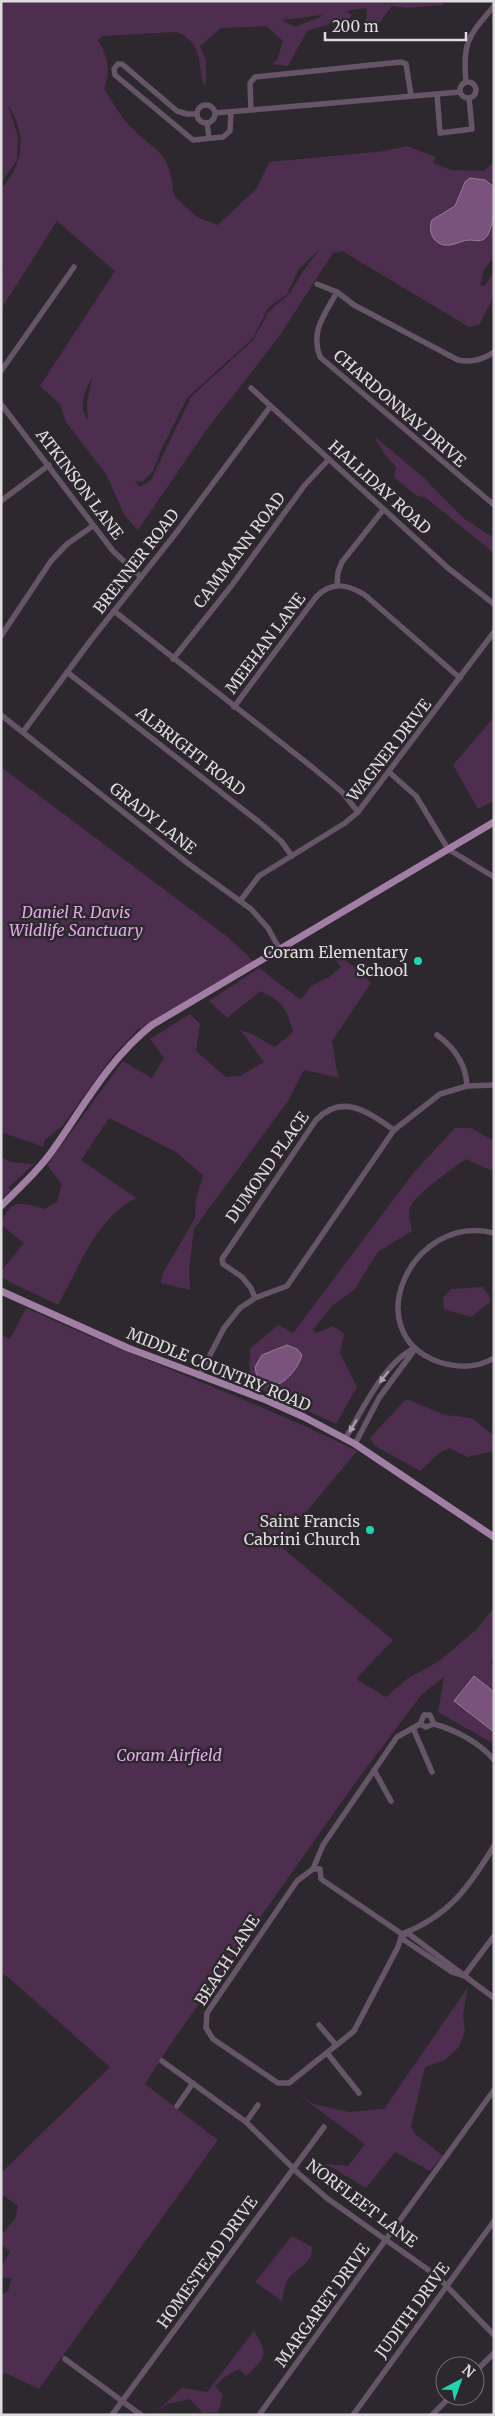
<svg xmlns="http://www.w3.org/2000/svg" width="495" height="2416" viewBox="0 0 495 2416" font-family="Merriweather,serif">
  <rect width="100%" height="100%" fill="#2d282d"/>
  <g fill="#4d2e4f" fill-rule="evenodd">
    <path d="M1 1H446L442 5 407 8 392 6 376 27 370 30 365 25 367 8 346 11 352 15 349 18 307 31 288 66 272 64 277 60 283 41 266 26 221 28 200 46 206 60V86L203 83C198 59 201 43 177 32L103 36 98 40C108 57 111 70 104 89 112 101 119 114 128 124 156 154 170 148 174 196L197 217 218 225 257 188 269 162 385 151 407 146 436 157 433 163 451 170 483 171 494 162V257L484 270 480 285 485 286 494 271V296L479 325 469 327 342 251 333 253 278 338 207 429 138 530 125 516 106 474 66 422 60 404 40 386 115 271 57 221 1 309V272L5 266 1 270V189C25 162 27 134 7 103L18 136 17 160 1 183ZM322 16 295 27 282 20 322 15ZM321 248 303 271 290 293 269 311 253 340 191 397 151 480 140 487 135 481 142 482 153 471 161 450 187 398 253 338 268 308 287 294 299 269ZM92 378 87 402 88 420C78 408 84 391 92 378Z"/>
    <path d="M374 436 422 476 463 518 494 538V553L425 497 417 496 394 477 396 467 385 455Z"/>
    <path d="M494 717V801L478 809 453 765Z"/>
    <path d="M1 767 229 938 254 962 142 1029 139 1028 112 1057 63 1125 44 1141V1147L1 1132Z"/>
    <path d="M326 947 359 970 371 983 332 1041 337 1072 340 1078 304 1070 288 1101 194 1229 189 1269 190 1290 161 1283 163 1273 195 1218 196 1199 203 1175 176 1152 109 1118 81 1160 136 1198C96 1219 79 1267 58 1305L2 1278V1270L24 1243 1 1225C2 1220 4 1217 6 1213 16 1198 28 1205 44 1209L57 1202 62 1184 47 1165 123 1061 152 1078 164 1058 150 1039 190 1014 200 1024 196 1051 226 1077 240 1076 264 1062 240 1030 252 1034 275 1047 293 1032C286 1007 284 1003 261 991L227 1018 209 1001 259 968 301 1000 311 986 329 977 341 967Z"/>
    <path d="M455 1128H471L494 1141V1169L490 1170 466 1159C454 1168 414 1194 410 1208 408 1216 410 1223 412 1231L378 1252 354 1290 333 1305 313 1329 316 1333 333 1326 344 1334 340 1353 357 1387 336 1424 249 1384 250 1349 278 1325 293 1333 415 1171Z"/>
    <path d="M1 1157 10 1162 34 1164 8 1188 11 1190 1 1199Z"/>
    <path d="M482 1287 489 1295 490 1302 471 1317 444 1309 443 1298 451 1289Z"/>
    <path d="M26 1308C135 1358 250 1398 357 1451L279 1545 393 1640 356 1679 386 1697 407 1679 439 1661 476 1630 494 1608V1657L490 1663 494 1666V1692L474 1676 455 1701 494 1732V1744L438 1712 444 1677 422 1694 358 1779 172 2042 145 2084 218 2140 39 2389 6 2373 1 2376V2295L8 2291 12 2278H1V2267L10 2252 3 2245 1 2235 15 2219 18 2206 4 2196 1 2197V2173L110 2067 8 1977 1 1974V1335L10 1339Z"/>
    <path d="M406 1399 445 1415 472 1418 494 1436V1451L467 1457 449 1448 439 1453 420 1471 375 1446 370 1438Z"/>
    <path d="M468 1987 463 2015 465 2031 459 2047 445 2060 425 2067 411 2126 414 2133 443 2156 430 2171 395 2152 366 2188 326 2164 348 2166 365 2144 291 2089 313 2104 349 2112 384 2109Z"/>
    <path d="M292 2236 312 2247C313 2264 298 2267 289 2278 284 2283 284 2294 282 2301L255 2282Z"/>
    <path d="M254 2331C269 2355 266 2357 246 2376L239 2369 226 2376 215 2386 223 2395 218 2412 203 2413 190 2399 168 2404 157 2411 182 2388 207 2392Z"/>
  </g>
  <g fill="#79537c" stroke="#987c9a">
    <path d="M470 178 485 180 494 187C494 200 495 231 484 239 480 242 474 240 469 240 463 240 457 244 450 245 435 247 427 233 432 220L455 206 465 182Z"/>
    <path d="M287 1345 297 1349 302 1355C299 1367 282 1390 267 1385 264 1384 260 1380 257 1378L255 1367 262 1355Z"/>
    <path d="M474 1676 494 1692V1732L454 1701Z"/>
  </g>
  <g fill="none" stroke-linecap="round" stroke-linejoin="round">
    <g stroke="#665567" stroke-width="5.5">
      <circle cx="468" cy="90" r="8"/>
      <path d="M466 82C462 41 469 36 494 6"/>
      <path d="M437 94 440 133 472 129 469 98"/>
      <circle cx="206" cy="114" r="9"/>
      <path d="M251 110 250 83 255 77 401 62 406 64 411 95"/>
      <path d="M215 113 460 92"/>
      <path d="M196 114H187L177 111 122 64H118L114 69 115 75 193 140 223 137 230 131 231 112"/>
      <path d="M207 123 209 138"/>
      <path d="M317 284 337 292 354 305 458 360C471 363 482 360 494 352"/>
      <path d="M337 292C325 314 310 331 320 357L494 505"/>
      <path d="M1 371 74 267"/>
      <path d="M251 388 448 568 494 604"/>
      <path d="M1 404 113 551 141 577"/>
      <path d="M1 501 49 465"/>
      <path d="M337 585 338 572 342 562 383 510"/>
      <path d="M114 611 312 767 342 792 358 812"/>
      <path d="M1 636 51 561 67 544 93 526"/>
      <path d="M173 659 232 585 304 486 329 459"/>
      <path d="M67 672 259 822 281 841 292 856"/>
      <path d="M234 707 316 597C332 581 347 584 365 595L460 678"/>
      <path d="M1 715 190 865 251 909 268 928 280 950"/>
      <path d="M23 732 91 640 176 533 270 407"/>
      <path d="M390 773 416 796 448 849 494 877"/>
      <path d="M240 901 259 876 345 823 358 812 494 632"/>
      <path d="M437 1035C455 1048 466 1064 467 1086"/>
      <path d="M494 1233C412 1212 356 1333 439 1362 458 1368 476 1369 494 1358"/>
      <path d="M255 1298 251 1288 242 1277 223 1264 222 1259 316 1120C343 1092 369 1113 394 1130"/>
      <path d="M199 1376 224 1328 240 1308 255 1298 287 1286 394 1130 440 1094 467 1086 494 1085"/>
      <path d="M345 1439C362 1411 385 1361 415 1348"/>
      <path d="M355 1444 379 1398 415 1349"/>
      <path d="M434 1724C456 1730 480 1743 494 1760"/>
      <path d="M413 1728 432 1772"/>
      <path d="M374 1770 391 1801"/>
      <path d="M313 1869H320L321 1879 402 1934 404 1940 452 1972 464 1976"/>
      <path d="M402 1934 398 1947 354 2031 289 2083H278L213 2039 206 2028 207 2013 297 1881 313 1869 323 1845 397 1737 420 1724 424 1715H430L434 1724 426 1727 420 1724"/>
      <path d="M402 1934C449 1916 469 1887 494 1846"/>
      <path d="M404 1934H409L494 1998"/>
      <path d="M464 1976 494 1936"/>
      <path d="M319 2025 336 2045"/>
      <path d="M327 2053 359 2093"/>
      <path d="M162 2061 246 2122 299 2174 328 2199 437 2276 494 2335"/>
      <path d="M177 2106 193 2083"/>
      <path d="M246 2122 258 2105"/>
      <path d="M65 2359 141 2415"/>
      <path d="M475 2372 494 2353"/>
      <path d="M112 2415 324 2127"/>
      <path d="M259 2415 494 2090"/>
      <path d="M353 2415 494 2221"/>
      <path d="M432 2415 451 2396"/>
    </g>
    <g stroke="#a17ea3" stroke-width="7">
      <path d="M1 1206C20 1187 40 1169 55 1147 85 1104 110 1058 152 1025L494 822"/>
      <path d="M1 1291 128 1348 266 1400 304 1417 355 1444 494 1537"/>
    </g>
  </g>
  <defs><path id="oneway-solid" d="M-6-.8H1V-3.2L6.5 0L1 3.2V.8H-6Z" transform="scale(1.25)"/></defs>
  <g fill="#a99fa9">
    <use href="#oneway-solid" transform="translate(384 1377) rotate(128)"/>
    <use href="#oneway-solid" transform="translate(353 1426) rotate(121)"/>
  </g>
  <g fill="#1dd5b1" stroke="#2d282d" stroke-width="2">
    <circle cx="418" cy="961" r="5"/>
    <circle cx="370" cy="1530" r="5"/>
  </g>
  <g text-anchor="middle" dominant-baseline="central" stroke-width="5" stroke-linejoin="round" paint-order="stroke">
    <g font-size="16" fill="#dfdcdf" stroke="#2d282d">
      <text transform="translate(400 408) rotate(41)">CHARDONNAY DRIVE</text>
      <text transform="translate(80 484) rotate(53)">ATKINSON LANE</text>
      <text transform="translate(380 487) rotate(42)">HALLIDAY ROAD</text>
      <text transform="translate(239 550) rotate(-53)">CAMMANN ROAD</text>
      <text transform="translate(136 561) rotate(-52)">BRENNER ROAD</text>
      <text transform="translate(265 643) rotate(-53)">MEEHAN LANE</text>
      <text transform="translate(389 750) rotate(-52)">WAGNER DRIVE</text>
      <text transform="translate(191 751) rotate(38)">ALBRIGHT ROAD</text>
      <text transform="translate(153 818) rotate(38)">GRADY LANE</text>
      <text transform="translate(267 1167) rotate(-55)">DUMOND PLACE</text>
      <text transform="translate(219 1369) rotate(22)">MIDDLE COUNTRY ROAD</text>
      <text transform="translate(227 1960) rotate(-57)">BEACH LANE</text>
      <text transform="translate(362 2203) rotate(37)">NORFLEET LANE</text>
      <text transform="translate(207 2262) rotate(-54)">HOMESTEAD DRIVE</text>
      <text transform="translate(322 2305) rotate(-54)">MARGARET DRIVE</text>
      <text transform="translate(412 2310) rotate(-54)">JUDITH DRIVE</text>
    </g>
    <g font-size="16" font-style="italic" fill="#e3a8e7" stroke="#2d282d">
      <text x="76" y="912">Daniel R. Davis<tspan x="76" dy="18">Wildlife Sanctuary</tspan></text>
      <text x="169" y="1755">Coram Airfield</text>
    </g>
    <g font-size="16" fill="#dfdcdf" stroke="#2d282d" text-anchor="end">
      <text x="408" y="952">Coram Elementary<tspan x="408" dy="18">School</tspan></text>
      <text x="360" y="1521">Saint Francis<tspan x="360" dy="18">Cabrini Church</tspan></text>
    </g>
  </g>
  <rect width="495" height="2416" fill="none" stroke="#dfdcdf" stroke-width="5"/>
  <g transform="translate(460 2381) rotate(41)"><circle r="24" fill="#2d282d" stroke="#747074"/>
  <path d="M0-4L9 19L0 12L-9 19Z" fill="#1dd5b1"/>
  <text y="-8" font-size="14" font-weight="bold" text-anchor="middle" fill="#dfdcdf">N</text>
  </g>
  <path d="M325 32v8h141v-8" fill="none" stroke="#dfdcdf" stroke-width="2.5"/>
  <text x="332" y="32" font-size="15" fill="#dfdcdf" stroke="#2d282d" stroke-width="4" paint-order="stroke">200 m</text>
</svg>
